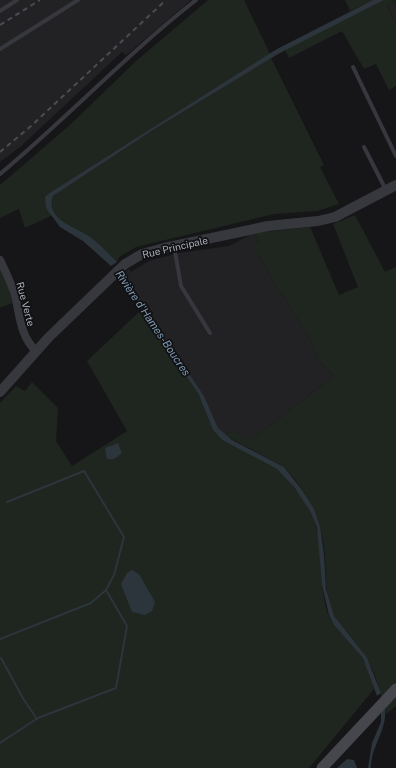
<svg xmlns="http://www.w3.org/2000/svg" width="396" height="768" viewBox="0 0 396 768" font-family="'Public Sans',sans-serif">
  <rect width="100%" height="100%" fill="#161618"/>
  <g fill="#222225">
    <path d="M0 0H191L126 55 122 52 20 147 0 162Z"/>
    <path d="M396 1V25L387 5Z"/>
    <path d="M254 233 259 242 253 244 278 291 285 298 311 341 319 361 334 376 253 439 245 438 234 431 224 435 218 428 204 396 123 274 129 269 131 272 149 261 179 253 229 246Z"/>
  </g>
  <g fill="#1e261f">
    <path d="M208 0H244L270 54 51 192 46 208 53 215 25 228 19 209 0 218V185L71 124 135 62Z"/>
    <path d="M345 0H373L350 11Z"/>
    <path d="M384 0H396L387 6 396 25V86L389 90 376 64 364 69 342 31 289 58 285 50Z"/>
    <path d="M271 58 324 165 320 167 339 204 317 211 274 214 136 247 119 257 117 262C108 253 99 243 89 236 75 227 46 219 53 196L153 130Z"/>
    <path d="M355 215 385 272 396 267V706L386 714C381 696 377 673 365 657 356 643 341 631 334 616 325 598 326 576 325 556 322 522 308 492 284 467L224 435 234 431 245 438 253 439 334 376 319 361 311 341 285 298 278 291 253 244 259 242 254 233 310 227 339 295 358 287 333 224Z"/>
    <path d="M0 268 9 287 12 303 0 308Z"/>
    <path d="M141 310 198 393 213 430 222 440 277 469C292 481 314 511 317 530 322 557 319 587 328 614 335 631 353 642 362 657 368 666 371 679 374 689L309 768H0V403L16 386 25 391 32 382 58 408 56 441 72 466 127 431 87 361Z"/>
  </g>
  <g fill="#2c353c">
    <path d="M373 0H384L278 54 153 130 53 196C45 219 75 227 89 236 99 243 108 253 117 262L111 266 83 241 60 227 46 208 45 197 51 192 277 49Z"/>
    <path d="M123 274 204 396 218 428 232 440 284 467 302 490 314 509 320 527 324 555 326 589 334 616 367 658 381 693 377 696 363 658 334 625 329 615 322 585 317 527 310 511 295 488 277 469 222 440 213 430 198 393 155 331 126 283 120 276Z"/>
    <path d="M118 443 122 453 114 459H107L105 448Z"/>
    <path d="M132 570 139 574 155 602 152 611 145 615 132 612 121 584 127 573Z"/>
    <path d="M384 705C390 728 370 746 371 768H368L372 743 381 722V707Z"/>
    <path d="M347 759 354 760 357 768H337Z"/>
  </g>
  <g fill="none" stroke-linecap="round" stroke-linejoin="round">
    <g stroke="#2c353c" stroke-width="2">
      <path d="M0 639 91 603 106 590"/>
      <path d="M1 658 24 700 37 719"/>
      <path d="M0 743 38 718 116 688 127 626 106 590 114 575 124 537 84 471 7 502"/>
    </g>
    <g stroke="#37383d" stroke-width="4">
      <path d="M0 11 17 0"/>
      <path d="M0 49 78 0"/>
      <path d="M353 67 396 156"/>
      <path d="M364 147 386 190"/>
      <path d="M0 174C67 118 127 54 196 0"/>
      <path d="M174 246 181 286 210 333"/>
    </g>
    <path stroke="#37383d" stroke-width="8" d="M0 260C5 270 10 281 14 292 20 313 19 335 36 351"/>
    <path stroke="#37383d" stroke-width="10" d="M0 392 49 337 125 264 142 254 164 248 268 226 318 221 335 217 396 185"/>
    <path stroke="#45474d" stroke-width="11" d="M322 768 396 689"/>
    <g stroke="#4a4c52" stroke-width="2" stroke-dasharray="5 4" stroke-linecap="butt">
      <path d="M0 25 40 0"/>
      <path d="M0 152 31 126 166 0"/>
    </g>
  </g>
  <g text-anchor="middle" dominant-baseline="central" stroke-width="3.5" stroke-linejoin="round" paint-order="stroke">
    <g font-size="10" fill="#a8adb8" stroke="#111113">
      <text transform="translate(175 247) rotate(-13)">Rue Principale</text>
      <text transform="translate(26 304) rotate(75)">Rue Verte</text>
    </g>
    <g font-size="11" font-style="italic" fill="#7f9bb3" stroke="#111113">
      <text transform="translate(153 323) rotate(56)">Rivière d'Hames-Boucres</text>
    </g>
  </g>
</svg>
